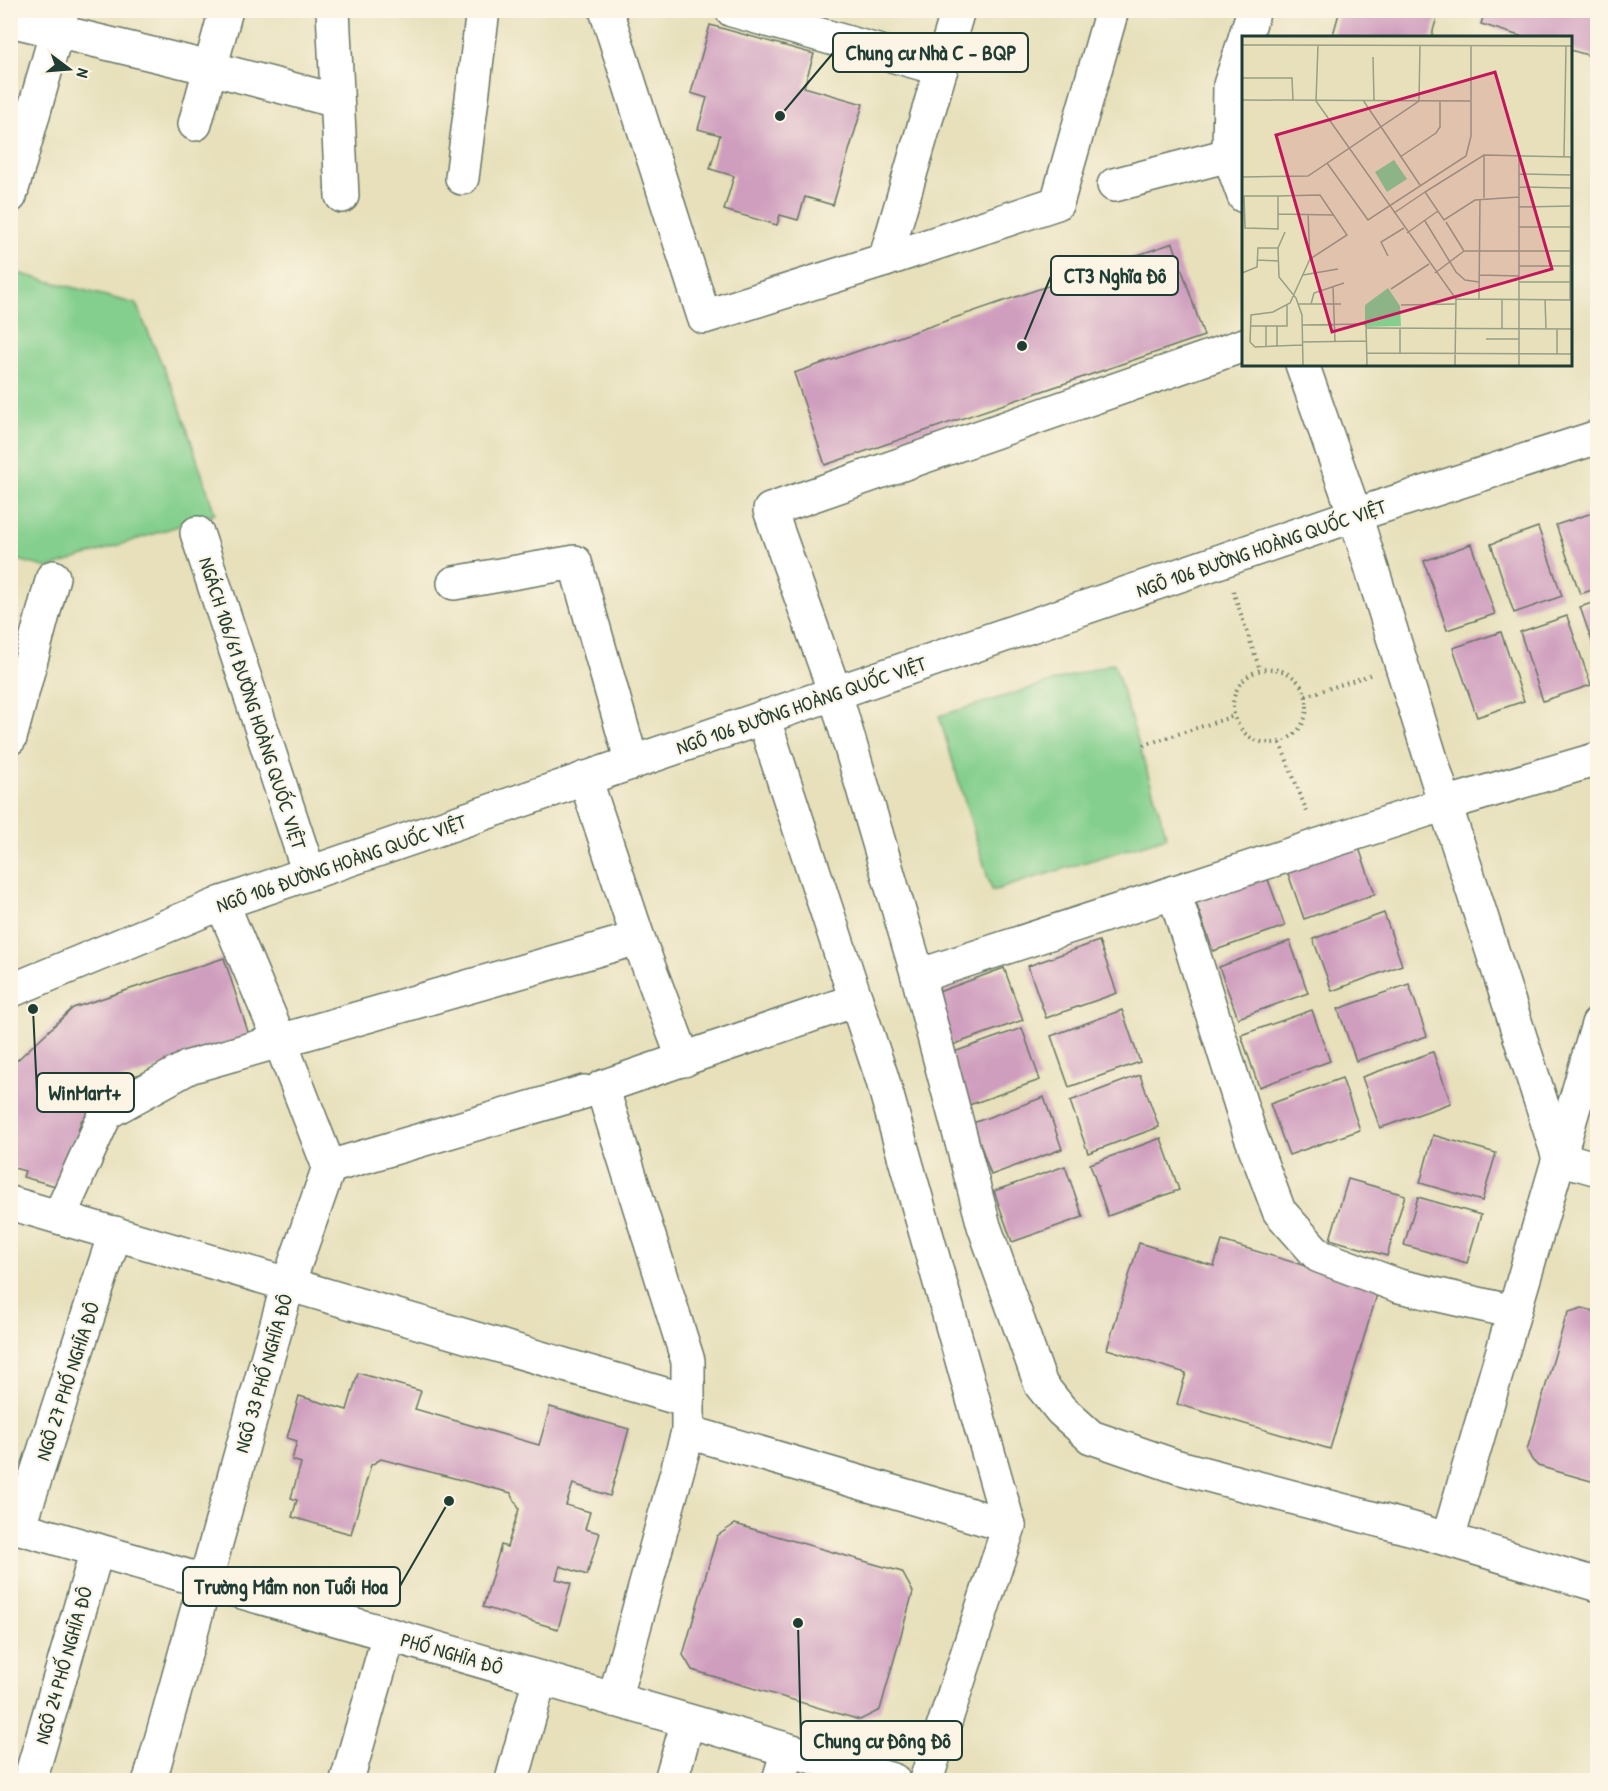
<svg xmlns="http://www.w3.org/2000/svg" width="1608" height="1791" viewBox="0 0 1608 1791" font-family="'Patrick Hand',sans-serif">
  <rect width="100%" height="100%" fill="#fcf5e5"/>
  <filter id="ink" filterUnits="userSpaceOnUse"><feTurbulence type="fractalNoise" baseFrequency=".0167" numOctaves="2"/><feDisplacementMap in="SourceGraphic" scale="12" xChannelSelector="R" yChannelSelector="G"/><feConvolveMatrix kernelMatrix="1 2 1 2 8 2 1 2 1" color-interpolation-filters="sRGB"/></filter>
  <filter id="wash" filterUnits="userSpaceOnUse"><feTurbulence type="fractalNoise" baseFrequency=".008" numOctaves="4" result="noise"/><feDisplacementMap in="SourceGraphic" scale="24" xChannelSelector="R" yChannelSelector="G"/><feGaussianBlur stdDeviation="1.35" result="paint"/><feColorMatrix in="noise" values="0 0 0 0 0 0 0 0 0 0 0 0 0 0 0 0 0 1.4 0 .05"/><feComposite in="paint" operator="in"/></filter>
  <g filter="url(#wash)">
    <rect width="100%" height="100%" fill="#e7e0bb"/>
    <g fill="#84cf8d" stroke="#528660" stroke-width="1.5">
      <path d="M10 271 136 304 178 401 215 514 48 568 11 558Z"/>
      <path d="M1114 663 1167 837 992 891 939 716Z"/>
    </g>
    <g id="blocks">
      <g fill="#cf9dbe">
        <path d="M1340 10H1439L1431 38H1332Z"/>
        <path d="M1485 10H1598V58L1570 50V38H1526L1481 24Z"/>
        <path d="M710 25 814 54 804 87 863 104 833 205 805 197 798 220 780 215 777 225 724 210 734 176 710 169 720 135 698 129 707 98 691 93Z"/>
        <path d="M1173 243 1204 336 825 465 794 373Z"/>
        <path d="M1598 511V588L1580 594 1556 525Z"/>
        <path d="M1538 527 1562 596 1514 613 1491 544Z"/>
        <path d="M1471 544 1495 614 1447 630 1424 561Z"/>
        <path d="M1598 601V656H1597L1580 607Z"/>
        <path d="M1567 616 1591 685 1543 701 1520 632Z"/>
        <path d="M1501 632 1524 701 1477 717 1453 648Z"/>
        <path d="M1357 842 1375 894 1304 919 1286 868Z"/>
        <path d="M1266 874 1285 926 1213 951 1195 900Z"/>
        <path d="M1384 913 1402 965 1332 991 1313 939Z"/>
        <path d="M1099 941 1117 993 1046 1018 1028 966Z"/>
        <path d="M1290 941 1308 993 1238 1018 1219 967Z"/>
        <path d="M224 958 250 1038 119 1081 81 1121 63 1188 23 1177 25 1171 10 1167 12 1065 73 1008Z"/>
        <path d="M1004 968 1023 1020 952 1045 933 994Z"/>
        <path d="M1409 984 1427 1036 1356 1061 1338 1009Z"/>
        <path d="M1122 1010 1140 1062 1069 1087 1051 1036Z"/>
        <path d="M1312 1010 1330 1061 1259 1087 1241 1035Z"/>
        <path d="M1022 1028 1040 1080 969 1105 951 1053Z"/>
        <path d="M1433 1052 1451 1103 1380 1128 1362 1077Z"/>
        <path d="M1140 1075 1159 1127 1088 1153 1070 1101Z"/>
        <path d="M1342 1078 1360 1130 1289 1155 1270 1104Z"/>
        <path d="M1044 1097 1062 1149 991 1175 973 1123Z"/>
        <path d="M1433 1135 1496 1153 1482 1201 1420 1183Z"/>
        <path d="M1161 1138 1179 1190 1108 1216 1090 1164Z"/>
        <path d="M1065 1166 1083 1217 1012 1242 994 1191Z"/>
        <path d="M1348 1179 1405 1195 1387 1256 1330 1239Z"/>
        <path d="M1418 1197 1481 1215 1467 1263 1404 1245Z"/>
        <path d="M1222 1241 1379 1288 1330 1449 1177 1404 1186 1373 1107 1349 1139 1243 1214 1266Z"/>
        <path d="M1582 1308 1598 1312V1483L1538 1466 1532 1460 1527 1450 1565 1320 1569 1312Z"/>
        <path d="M358 1373 421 1391 415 1409 539 1445 550 1407 629 1429 610 1496 573 1484 566 1505 590 1512 585 1529 600 1533 587 1575 560 1566 556 1579 571 1583 558 1629 483 1607 501 1545 507 1547 519 1509 511 1493 381 1459 371 1465 351 1534 292 1517 297 1500 291 1498 301 1463 292 1460 297 1441 287 1438 299 1396 347 1410Z"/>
        <path d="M735 1524 902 1572 913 1592 880 1710 860 1720 692 1670 683 1655 717 1536Z"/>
      </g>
    </g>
  </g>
  <g filter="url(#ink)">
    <use href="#blocks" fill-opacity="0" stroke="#657663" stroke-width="1.5"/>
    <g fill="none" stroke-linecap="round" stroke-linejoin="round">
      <defs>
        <g id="minor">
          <path d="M333 10 342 196"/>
          <path d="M606 10 704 317 885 260 1057 203 1112 10"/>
          <path d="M732 10 941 69"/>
          <path d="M10 20 210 68 337 101"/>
          <path d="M1245 38 1254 10"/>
          <path d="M1244 42 1230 85 1229 155 1244 196"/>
          <path d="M195 124 226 10"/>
          <path d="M462 178 483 10"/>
          <path d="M1114 185 1229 155"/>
          <path d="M10 196 62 12"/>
          <path d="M885 260 958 10"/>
          <path d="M1244 345 770 510 835 693 918 976 984 1226 1041 1385 1061 1410 1091 1437 1178 1467 1413 1529 1598 1585"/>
          <path d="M1302 364 1355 515 1445 804 1559 1158 1598 1169"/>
          <path d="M197 533 309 873"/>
          <path d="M454 583 575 562 632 763"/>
          <path d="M763 717 856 1000"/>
          <path d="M10 738 53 577"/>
          <path d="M585 778 638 938 684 1060"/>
          <path d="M1174 892 1250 1134 1279 1211 1319 1256 1399 1286 1514 1312"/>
          <path d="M222 903 280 1041 329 1167"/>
          <path d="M918 976 1445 804 1598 759"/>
          <path d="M10 991 222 903 1355 515 1598 437"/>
          <path d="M329 1167 584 1092"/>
          <path d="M10 1203 688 1401"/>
          <path d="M59 1217 106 1113 189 1067 638 938"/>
          <path d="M688 1432 1009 1526"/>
          <path d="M10 1525 893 1780"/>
          <path d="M19 1528 115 1233"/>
          <path d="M1448 1539 1598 1024"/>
          <path d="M614 1700 688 1432V1361L602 1087 856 1000 882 1078 1009 1526 926 1780"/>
          <path d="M30 1780 97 1550"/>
          <path d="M150 1780 288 1284 329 1167"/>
          <path d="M347 1780 389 1635"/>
          <path d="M512 1780 540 1678"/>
          <path d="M671 1780 688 1721"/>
          <path d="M779 1780 788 1750"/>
        </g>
      </defs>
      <use href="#minor" stroke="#657663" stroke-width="36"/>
      <g stroke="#657663" stroke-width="4" stroke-dasharray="1.5 4.5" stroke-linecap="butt">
        <path d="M1233 591 1260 670"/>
        <circle cx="1270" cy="706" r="37"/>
        <path d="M1306 696 1370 675"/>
        <path d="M1280 743 1307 812"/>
        <path d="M1144 745 1234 716"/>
      </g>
      <use href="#minor" stroke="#fff" stroke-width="33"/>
    </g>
  </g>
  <g text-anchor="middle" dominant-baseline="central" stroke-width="4.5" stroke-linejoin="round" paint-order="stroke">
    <g font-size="20" fill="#1f3d34" stroke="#fcf5e5">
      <text transform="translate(1261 548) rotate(-19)">NGÕ 106 ĐƯỜNG HOÀNG QUỐC VIỆT</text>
      <text transform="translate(253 703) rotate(72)">NGÁCH 106/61 ĐƯỜNG HOÀNG QUỐC VIỆT</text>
      <text transform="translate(801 705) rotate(-19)">NGÕ 106 ĐƯỜNG HOÀNG QUỐC VIỆT</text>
      <text transform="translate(341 863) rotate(-19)">NGÕ 106 ĐƯỜNG HOÀNG QUỐC VIỆT</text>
      <text transform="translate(263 1373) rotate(-74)">NGÕ 33 PHỐ NGHĨA ĐÔ</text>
      <text transform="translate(67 1381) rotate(-72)">NGÕ 27 PHỐ NGHĨA ĐÔ</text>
      <text transform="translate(452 1653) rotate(16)">PHỐ NGHĨA ĐÔ</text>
      <text transform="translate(63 1665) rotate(-74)">NGÕ 24 PHỐ NGHĨA ĐÔ</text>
    </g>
  </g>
  <g transform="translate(1242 36)">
    <rect width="330" height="330" fill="#e7e0bb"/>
    <path d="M152 124 165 143 145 156 133 136ZM146 252 158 270 159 290 123 291V269Z" fill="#84cf8d"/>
    <path fill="none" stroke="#979f85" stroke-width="1.5" d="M0 9 330 10M76 9 74 65 214 263 213 329M131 21 132 64M0 42H50L51 64M0 64 228 65M121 64 178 149M158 121 194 97 198 91V65M322 121 324 10M85 127 126 184 224 120 229 100V10M277 138 329 139M0 141 66 140 177 65 178 9M277 151 329 152M36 160V193L3 192 2 160H36L78 159 105 199 68 223 48 267 31 276 9 279 8 306 13 311 60 309M277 161 233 164 202 184 183 156 242 119 330 121M242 162V119M277 171 330 170M152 177 183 156M36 178 91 179M66 178 68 223M183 185 214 236 223 244 237 246M204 186 222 215M277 191H328M43 196 36 212 37 241 54 262 60 279 61 329M165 197 196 175M222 215H330M146 220 139 206 162 192M16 224 36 225M277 230H328M0 237 15 231 16 212H36M193 237 222 215M61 239 96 233M237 239 277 240M277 246H328M91 251 93 305M149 253 187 228M214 263 330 264M237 263 238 163M303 263 304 293M328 264 329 121M56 268H99M69 268 72 257 102 247M159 269 213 268M60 289 124 288 125 329M9 290H45V269M35 290V310M125 292 330 293M260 292V263M244 303H277M60 306 125 305M24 310V290M125 317 330 318M158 317V292M315 318V293M277 329V120"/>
    <path fill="#c2185b" fill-opacity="0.15" stroke="#c2185b" stroke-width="3" d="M253 36 310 233 90 296 34 99Z"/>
    <rect width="330" height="330" fill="none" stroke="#1f3d34" stroke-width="3"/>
  </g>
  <path fill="none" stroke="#1f3d34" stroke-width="2" d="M780 116L833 53M1022 346L1051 276M33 1009L37 1093M449 1501L400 1586M798 1623L801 1741"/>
  <g fill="#1f3d34" stroke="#fcf5e5" stroke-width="2">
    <circle cx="780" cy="116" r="6"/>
    <circle cx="1022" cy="346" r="6"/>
    <circle cx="33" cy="1009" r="6"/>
    <circle cx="449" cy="1501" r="6"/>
    <circle cx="798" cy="1623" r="6"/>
  </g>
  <g fill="#fcf5e5" stroke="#1f3d34" stroke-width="2">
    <rect x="833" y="33" width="195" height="39" rx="6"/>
    <rect x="1051" y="256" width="127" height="39" rx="6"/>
    <rect x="37" y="1073" width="97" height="39" rx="6"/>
    <rect x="183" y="1567" width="217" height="39" rx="6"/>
    <rect x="801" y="1721" width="161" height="39" rx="6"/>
  </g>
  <g font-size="21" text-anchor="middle" font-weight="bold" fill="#1f3d34">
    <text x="931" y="60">Chung cư Nhà C - BQP</text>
    <text x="1115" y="283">CT3 Nghĩa Đô</text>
    <text x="85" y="1100">WinMart+</text>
    <text x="291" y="1594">Trường Mầm non Tuổi Hoa</text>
    <text x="882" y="1748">Chung cư Đông Đô</text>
  </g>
  <rect width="1608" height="1791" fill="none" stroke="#fcf5e5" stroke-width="36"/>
  <g transform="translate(69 69) rotate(106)" stroke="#fcf5e5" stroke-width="4.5" paint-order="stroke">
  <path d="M0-4.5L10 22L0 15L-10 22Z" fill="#1f3d34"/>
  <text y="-9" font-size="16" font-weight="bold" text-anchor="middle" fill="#1f3d34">N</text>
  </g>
</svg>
